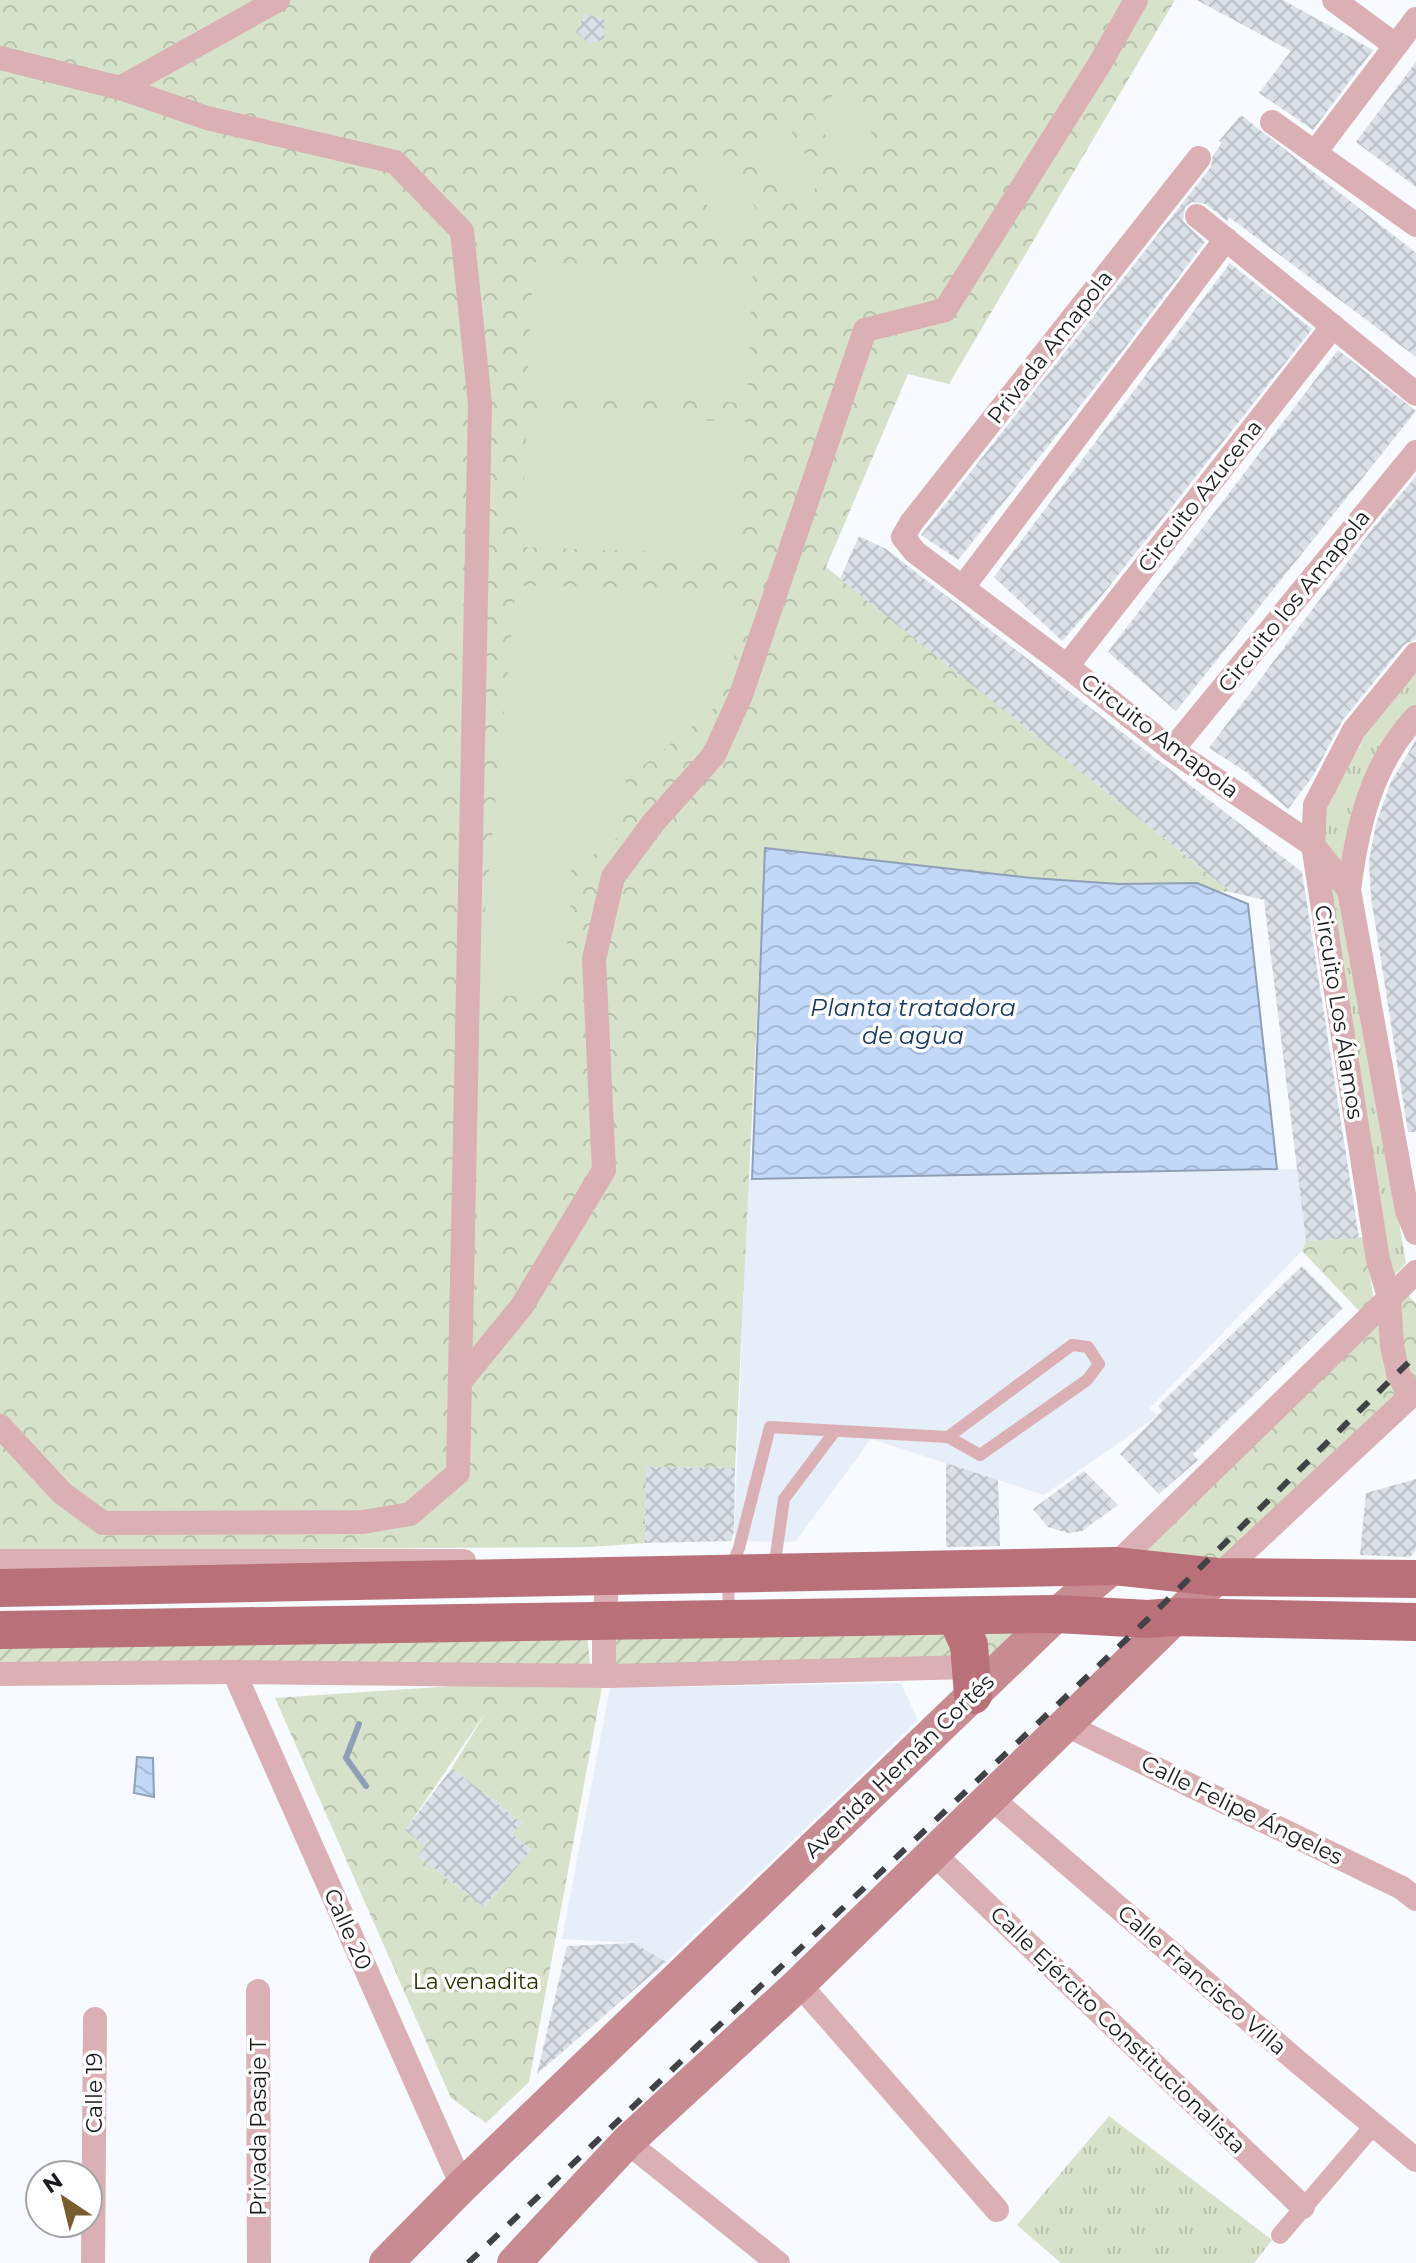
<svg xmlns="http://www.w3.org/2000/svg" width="1416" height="2263" viewBox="0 0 1416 2263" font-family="Montserrat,sans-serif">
  <defs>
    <pattern id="grass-tufts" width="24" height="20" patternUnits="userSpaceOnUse" patternTransform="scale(2)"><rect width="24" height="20" fill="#d6e2c9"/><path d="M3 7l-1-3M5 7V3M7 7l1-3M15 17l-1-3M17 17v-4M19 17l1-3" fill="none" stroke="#b7c1ac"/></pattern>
    <pattern id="park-crowns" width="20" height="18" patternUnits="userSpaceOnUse" patternTransform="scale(2)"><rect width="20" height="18" fill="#d6e2c9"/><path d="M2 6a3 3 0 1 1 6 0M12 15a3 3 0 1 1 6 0" fill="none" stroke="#b7c1ac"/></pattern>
    <pattern id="garden-furrows" width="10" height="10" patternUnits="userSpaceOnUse" patternTransform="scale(2)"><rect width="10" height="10" fill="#d6e2c9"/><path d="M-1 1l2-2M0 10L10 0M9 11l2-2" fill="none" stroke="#b7c1ac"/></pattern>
    <pattern id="water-waves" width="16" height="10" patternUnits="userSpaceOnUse" patternTransform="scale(2)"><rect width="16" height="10" fill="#c2d8f9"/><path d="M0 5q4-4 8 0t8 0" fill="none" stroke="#a6b9d5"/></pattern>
    <pattern id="building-cross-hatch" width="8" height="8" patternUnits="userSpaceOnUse" patternTransform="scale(2)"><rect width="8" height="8" fill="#dae0e7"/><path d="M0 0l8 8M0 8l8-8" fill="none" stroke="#bac0c6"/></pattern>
  </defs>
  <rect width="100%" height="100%" fill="#f7faff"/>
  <g fill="#e6eff9">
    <path d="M1297 1169 1306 1241 1302 1251 1150 1408 1157 1416 1044 1495 871 1439 795 1542 734 1541 748 1178Z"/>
    <path d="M901 1683 918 1720 666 1962 634 1943 562 1939 610 1688Z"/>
  </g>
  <g fill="url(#grass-tufts)">
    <path d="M1416 669V711L1340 876 1406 1263 1386 1284 1316 863 1323 805 1360 746 1370 723Z"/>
    <path d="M1109 2116 1272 2240 1254 2263H1061L1017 2225Z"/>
  </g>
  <g fill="url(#park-crowns)" fill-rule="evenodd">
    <path d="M0 0H1175L949 384 908 374 826 567 1231 892 1032 878 765 848 735 1468 646 1467 645 1543 590 1547 0 1551Z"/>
    <path d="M1363 1237 1375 1306 1363 1315 1302 1251 1306 1241Z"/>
    <path d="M1408 1295 1416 1304V1384L1414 1386 1391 1311Z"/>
    <path d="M1379 1323 1402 1397 1219 1565 1135 1556Z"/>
    <path d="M972 1623H1023L979 1675Z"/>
    <path d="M604 1676 529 2082 486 2123 451 2098 275 1698ZM486 1712 452 1768 522 1823 512 1834 531 1850 484 1907 419 1857 425 1846 406 1829Z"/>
  </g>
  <g fill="url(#garden-furrows)">
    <path d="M586 1622 590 1665 0 1677V1642Z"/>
    <path d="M958 1629 961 1668 610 1676 612 1635Z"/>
  </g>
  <g fill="#d6e2c9">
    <path d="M845 88 882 150 847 171 810 109Z"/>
    <path d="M786 122 823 184 788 205 751 143Z"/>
    <path d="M724 155 761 217 726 237 689 176Z"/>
    <path d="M533 262 753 270 747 403 527 394Z"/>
    <path d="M527 414 746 422 740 555 521 547Z"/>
    <path d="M516 586 699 588 746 622 717 706 626 780 619 837 571 870C570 904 576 981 534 994 520 998 492 995 477 995Z"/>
  </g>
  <g fill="url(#water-waves)" stroke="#8f9fb7" stroke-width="2">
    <path d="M765 848 1032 878 1119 884 1197 883 1248 904 1277 1169 752 1179Z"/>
    <path d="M137 1757 153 1758 154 1797 134 1793Z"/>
  </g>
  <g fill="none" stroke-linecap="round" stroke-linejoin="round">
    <path stroke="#8f9fb7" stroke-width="6" d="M359 1724 346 1758 366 1786"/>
  </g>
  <g fill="url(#building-cross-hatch)">
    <path d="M1197 0H1283L1373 50 1313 130 1259 93 1291 51Z"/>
    <path d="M585 14 604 19V39L590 44 576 32Z"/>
    <path d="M1416 62V187L1356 142Z"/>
    <path d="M1241 115 1416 253V357L1229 217 1227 221 1206 204 1192 202 1185 207 1183 221 1205 242 1103 377 958 560 921 535 1211 167 1213 155 1222 143 1219 141Z"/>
    <path d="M1230 263 1312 329 1096 603 1062 641 994 577Z"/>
    <path d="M1338 350 1416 411 1176 711 1108 652Z"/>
    <path d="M1416 476V639L1404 645 1342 721 1313 776 1288 809 1246 772 1209 748 1373 528Z"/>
    <path d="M859 536 886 549 1302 872 1359 1238 1306 1241 1264 900 1231 892 840 579Z"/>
    <path d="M1416 740V1132H1408L1371 897 1369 861 1376 824 1391 782Z"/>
    <path d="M1302 1266 1343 1308 1193 1454 1198 1460 1159 1494 1120 1454 1162 1411 1158 1406Z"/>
    <path d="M946 1463 998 1480 1000 1546 946 1547Z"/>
    <path d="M646 1467 735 1468 734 1531 731 1541 645 1543Z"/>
    <path d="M1084 1471 1118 1505 1082 1531 1068 1533 1048 1527 1033 1509Z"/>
    <path d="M1416 1479V1550L1410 1557 1360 1555 1366 1493Z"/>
    <path d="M452 1768 522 1823 512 1834 531 1850 484 1907 418 1856 425 1846 405 1830Z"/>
    <path d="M634 1943 666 1962 537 2074 567 1946Z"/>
  </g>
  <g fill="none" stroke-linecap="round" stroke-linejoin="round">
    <g stroke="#dbb0b4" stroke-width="12">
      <path d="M774 1569 784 1499 835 1431"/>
      <path d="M729 1616 728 1575 739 1548 770 1427 948 1437 980 1455 1087 1380 1099 1364 1088 1347 1072 1345 948 1437"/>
    </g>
    <path stroke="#dbb0b4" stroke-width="18" d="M1280 2235 1374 2125"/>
    <g stroke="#dbb0b4" stroke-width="24">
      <path d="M1334 0 1395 45"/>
      <path d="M0 58 120 88 207 118 395 162 462 231 480 404 458 1473 410 1514 363 1522 103 1523 62 1493 0 1426"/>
      <path d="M120 88 278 0"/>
      <path d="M1272 122 1416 225"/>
      <path d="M1316 151 1416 19"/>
      <path d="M1199 158 911 523 903 537 915 552 1067 666 1172 750 1313 845 1349 890"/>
      <path d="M1197 216 1416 394"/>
      <path d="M963 587 1226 239"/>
      <path d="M1067 666 1333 326"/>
      <path d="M1416 717C1371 764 1357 828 1349 890L1407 1211 1416 1233"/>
      <path d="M1172 750 1416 452"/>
      <path d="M460 1382 522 1306 604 1170 594 959 613 877 653 823 714 755 741 695 865 330 945 310 1099 65 1136 0"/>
      <path d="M1410 1396 1398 1373 1392 1346 1389 1297 1378 1260 1313 845 1315 805 1354 730 1416 654"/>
      <path d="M0 1561H464"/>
      <path d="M1114 1566 1416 1272"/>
      <path d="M595 1572 608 1575 604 1621V1676"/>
      <path d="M1217 1577 1416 1391"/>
      <path d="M234 1672 462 2186"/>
      <path d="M0 1674 234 1672 610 1676 970 1667"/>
      <path d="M1066 1725 1402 1888 1416 1899"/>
      <path d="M990 1797 1298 2062 1416 2160"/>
      <path d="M933 1853 1303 2207"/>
      <path d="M799 1984 997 2210"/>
      <path d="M258 1991 259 2263"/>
      <path d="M627 2142 778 2263"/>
      <path d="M93 2263 95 2019"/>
    </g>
    <g stroke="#c98b92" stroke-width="34">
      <path d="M386 2263 462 2186 1057 1614 1114 1566"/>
      <path d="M514 2263 627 2142 799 1984 1217 1577"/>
    </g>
    <g stroke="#ba7079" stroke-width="38">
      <path d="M0 1588 1114 1566 1217 1577 1416 1579"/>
      <path d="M956 1616 969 1645 973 1695"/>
      <path d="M0 1630 1057 1614 1148 1619 1174 1617 1416 1622"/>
    </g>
    <path stroke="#404246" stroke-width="6" stroke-dasharray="14 14" stroke-linecap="butt" d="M468 2263 1148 1619 1416 1355"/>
  </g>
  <g text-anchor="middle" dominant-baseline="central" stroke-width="7" stroke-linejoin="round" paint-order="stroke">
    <g font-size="22" fill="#191b1e" stroke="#fff">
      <text transform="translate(1050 347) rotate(-52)">Privada Amapola</text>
      <text transform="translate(1200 496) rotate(-52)">Circuito Azucena</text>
      <text transform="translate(1294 601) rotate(-51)">Circuito los Amapola</text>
      <text transform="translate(1160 736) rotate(37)">Circuito Amapola</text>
      <text transform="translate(1339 1012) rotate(81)">Circuito Los Álamos</text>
      <text transform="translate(899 1766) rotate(-44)">Avenida Hernán Cortés</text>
      <text transform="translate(1242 1810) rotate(26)">Calle Felipe Ángeles</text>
      <text transform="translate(348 1929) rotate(66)">Calle 20</text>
      <text transform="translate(1202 1980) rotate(41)">Calle Francisco Villa</text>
      <text transform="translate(1118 2030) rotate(44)">Calle Ejército Constitucionalista</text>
      <text transform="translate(94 2093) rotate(-90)">Calle 19</text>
      <text transform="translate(258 2127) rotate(-90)">Privada Pasaje T</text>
    </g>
    <g font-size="22" fill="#223500" stroke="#fff">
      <text x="476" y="1981">La venadita</text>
    </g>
    <g font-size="24" font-style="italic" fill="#1a3861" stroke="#fff">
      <text x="913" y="1007">Planta tratadora<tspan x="913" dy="28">de agua</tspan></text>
    </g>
  </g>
  <g transform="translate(64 2199) rotate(325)"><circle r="38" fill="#ffffff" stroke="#a3a4a5" stroke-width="2"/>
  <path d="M0-6L14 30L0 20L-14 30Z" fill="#785d2f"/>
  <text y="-12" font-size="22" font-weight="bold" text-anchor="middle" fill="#191b1e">N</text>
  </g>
</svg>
